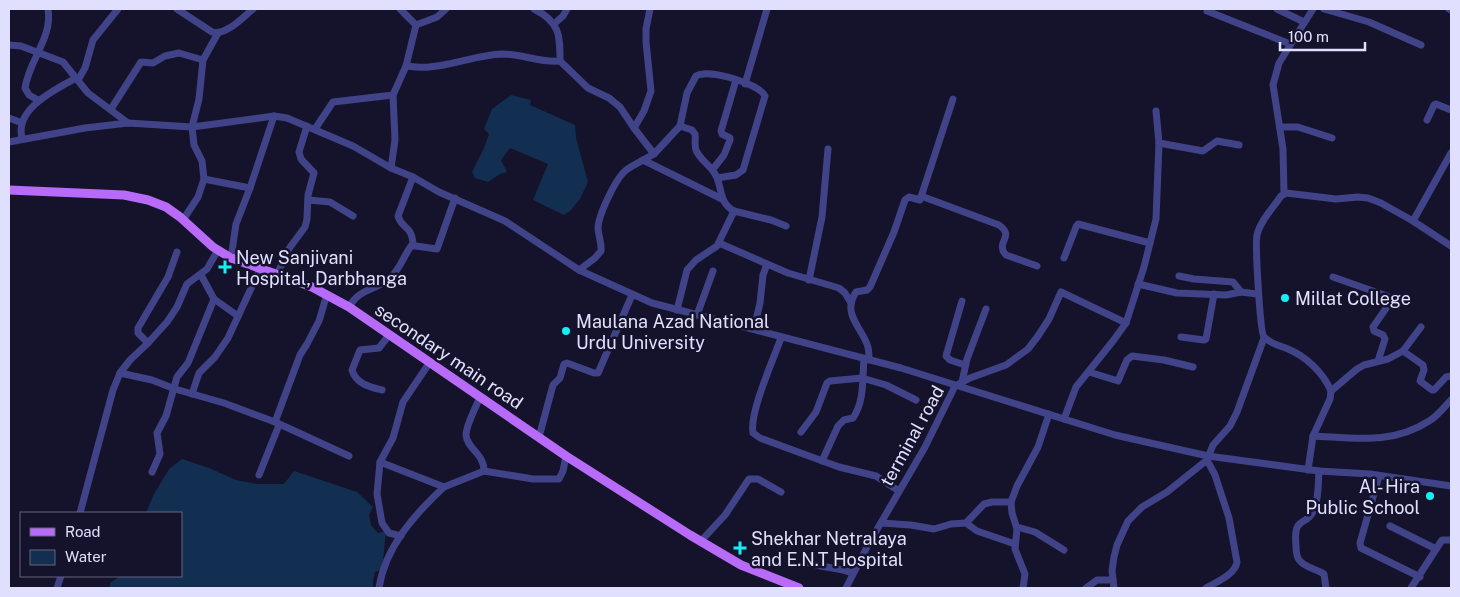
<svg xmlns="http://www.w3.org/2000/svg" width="1460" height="597" viewBox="0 0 1460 597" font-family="'Public Sans',sans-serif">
  <rect width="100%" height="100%" fill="#15132b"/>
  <g fill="#122e50">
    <path d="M511 95 531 100 530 105 575 125 576 138 588 182 580 199 570 211 564 215 533 200 548 164 510 148 501 160 507 172 500 174 488 182 475 178 472 172 484 148 489 134 484 129 492 109Z"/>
    <path d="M182 459 209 468 236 480 258 484H284L294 471 357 492 373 507 369 515 371 525 378 533 386 531 382 569 375 572 373 581V588H110V583L120 576H181V513H146L153 496 169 469Z"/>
  </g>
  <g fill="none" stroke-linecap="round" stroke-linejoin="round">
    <g stroke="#404388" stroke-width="7">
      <path d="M177 9 212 32C226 36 243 17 253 9"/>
      <path d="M534 9C560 22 560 35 560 61L588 88 609 98 620 107 634 128 654 154"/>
      <path d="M1277 9 1304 22"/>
      <path d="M1324 9 1369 22 1421 45"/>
      <path d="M1449 9 1451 10"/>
      <path d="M1207 11 1290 44"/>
      <path d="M554 24 563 16 567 9"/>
      <path d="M416 25 437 17 446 9"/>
      <path d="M9 45 21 46 63 62 88 93 128 123"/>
      <path d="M406 66C414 67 422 68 429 67 454 65 477 55 502 54 524 54 539 63 560 61"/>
      <path d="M78 80 85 68 93 40 118 9"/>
      <path d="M745 84 767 9"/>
      <path d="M38 100 29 95 25 88C29 60 53 37 48 9"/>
      <path d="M111 109 141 62 153 63 165 56 179 53 203 60"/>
      <path d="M9 118 22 123"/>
      <path d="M1427 120 1434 105 1436 104 1451 110"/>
      <path d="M680 126 654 154 643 160 722 199"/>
      <path d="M1280 127H1298L1332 138"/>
      <path d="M634 128 644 111 651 91 646 42V29L650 9"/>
      <path d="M315 129 333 102 393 95"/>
      <path d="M22 138C14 109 56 89 76 78"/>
      <path d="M9 142 85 128 128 123 192 127 274 116 287 118 353 146 391 168 413 177 439 192 505 221 579 270 652 303 901 368 1115 435 1208 456 1319 471 1370 474 1451 486"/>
      <path d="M1159 143 1203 151 1217 141 1239 145"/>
      <path d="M391 168 395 140 393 95 406 66 416 25 400 9"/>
      <path d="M713 169 724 155 730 140V138L722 134 721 131 736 80"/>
      <path d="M204 179 250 188"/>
      <path d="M1284 194 1283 149 1273 85 1279 63 1313 9"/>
      <path d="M921 196 999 225C1016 237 994 242 1006 255L1037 266"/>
      <path d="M308 200 330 202 353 216"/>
      <path d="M734 211 771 220 786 226"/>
      <path d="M183 220 198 197 204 179 202 161 194 145 192 127 199 99 203 60 218 33"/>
      <path d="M1413 221 1451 153"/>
      <path d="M719 243 788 273 839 288 845 293 851 303"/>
      <path d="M413 245C412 224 402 230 398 216L413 177"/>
      <path d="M231 258 236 224 250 188 274 116"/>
      <path d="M1064 258 1076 227 1078 224 1150 243"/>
      <path d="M579 270 595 258 601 251C602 243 598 235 598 227 599 214 614 183 623 173 628 167 637 164 643 160"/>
      <path d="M201 275 214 299 238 316"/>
      <path d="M277 275 288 250 305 227 307 219 308 195 314 173 301 159 299 152 307 126"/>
      <path d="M1179 276 1194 279 1233 282 1241 292"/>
      <path d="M1333 277 1387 296 1390 298 1389 304 1373 327 1374 331 1383 335 1385 339 1378 361"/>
      <path d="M809 280 822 217 828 149"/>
      <path d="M1138 284 1177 293 1226 295 1241 292 1257 294"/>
      <path d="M962 301 946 356 950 360 965 365"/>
      <path d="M349 307C360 288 374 291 389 279 400 270 403 257 411 246H416L437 249 455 198"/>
      <path d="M677 310 687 270 696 260 717 246 734 211C720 204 722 190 717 178 713 166 700 161 696 150 694 145 696 139 695 134L692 130 680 126 687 93 696 76C708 68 760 84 765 96L743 170 736 175 717 178"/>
      <path d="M697 315 713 271"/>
      <path d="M754 329 760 303 763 275 767 264"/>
      <path d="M1181 337 1204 340 1206 339 1214 294"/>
      <path d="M781 338C774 358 749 413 753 433L760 438 839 467 876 476 899 491"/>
      <path d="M148 343 138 333V328L168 277 177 252"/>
      <path d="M1403 351 1423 365 1424 370 1420 381 1432 390H1434L1446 377 1451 376"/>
      <path d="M869 360C869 354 869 349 867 344 860 326 842 313 856 292L867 290 870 287 894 232 905 200 909 197 920 200 953 99"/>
      <path d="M1089 372 1118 381 1127 360 1132 356 1164 360 1193 367"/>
      <path d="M120 373 152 380 175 389 224 403 275 422 349 456"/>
      <path d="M962 382 967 359 986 309"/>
      <path d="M382 390C370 387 356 384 352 370L360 350 379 348 389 335"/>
      <path d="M1331 391 1357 369 1364 365 1388 359 1403 351 1421 327"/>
      <path d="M192 394 199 373 215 357 228 338 260 269"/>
      <path d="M480 397C476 407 466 425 466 435 467 449 484 453 484 471"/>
      <path d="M1064 419 1076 387 1113 341 1126 323 1144 267 1156 219 1159 143 1156 111"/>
      <path d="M275 422 300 355 307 344 319 321 327 294"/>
      <path d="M801 432 816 412 827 383 830 381 862 378 886 385 916 400"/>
      <path d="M1313 436C1355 438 1392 445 1429 421 1438 416 1444 407 1451 400"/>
      <path d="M539 437 553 385 560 378 564 364 567 363 594 373H598L632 295"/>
      <path d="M822 461 838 426 844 420 853 418C865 400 862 379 864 359"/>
      <path d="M380 462 444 487 484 471 533 479H559L563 471 566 456"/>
      <path d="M1308 470 1313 436 1330 399 1331 391C1323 372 1305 356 1288 349 1281 346 1269 343 1264 337 1260 332 1255 244 1257 235 1260 221 1273 208 1281 196L1286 193 1336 199 1358 197 1368 198 1381 203 1413 221 1451 246"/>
      <path d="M1319 471C1318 483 1319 499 1314 510 1306 528 1293 514 1296 546 1296 551 1296 557 1300 561 1306 568 1317 569 1324 574L1326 588"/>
      <path d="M152 472 160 454 157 433 166 416 177 377 188 363 214 299"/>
      <path d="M259 475 279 425"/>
      <path d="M1379 476 1360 543 1361 548 1420 577"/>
      <path d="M80 513 113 390 120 373 130 360 148 343 167 322 177 307 187 284 207 269 218 250"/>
      <path d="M881 523 911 525 934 529 951 524 966 523 984 504 992 502H1011"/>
      <path d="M966 523 977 531 1015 544"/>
      <path d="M1390 526 1436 549"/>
      <path d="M1017 527 1035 532 1064 550"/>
      <path d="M401 536 389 533 382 523 377 494 380 462 393 438 403 402 430 362"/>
      <path d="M701 541 725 515 749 479H758L781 492"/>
      <path d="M806 562C821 568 837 567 853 573"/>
      <path d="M57 588 61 576"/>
      <path d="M379 588C385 547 415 514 444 487"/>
      <path d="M846 588 868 545 925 447 955 386 970 378 1006 365 1028 349 1038 336 1049 319 1061 292 1126 323"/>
      <path d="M1023 588 1025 574 1015 549 1017 529 1012 513 1011 502 1017 486 1038 447 1049 414"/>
      <path d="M1086 588 1097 580H1113"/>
      <path d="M1114 588 1112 571 1114 557 1117 545 1128 521 1142 507 1167 492 1207 460 1213 445 1230 426 1237 412 1264 338"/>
      <path d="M1206 588C1216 582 1235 575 1237 562L1229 518 1215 475 1207 460"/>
      <path d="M1411 588 1442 540H1451"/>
    </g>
    <path stroke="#b86bf8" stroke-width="9" d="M9 190 124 195 148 200 166 207 180 217 213 247 231 258 312 287 349 307 566 456 690 535 741 565 799 588"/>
  </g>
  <g fill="#14eff4" stroke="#15132b" stroke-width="2">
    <path d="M222.5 259.5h5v5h5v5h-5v5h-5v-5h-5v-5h5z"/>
    <circle cx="1285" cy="298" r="5"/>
    <circle cx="566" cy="331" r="5"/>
    <circle cx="1430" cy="496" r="5"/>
    <path d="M737.5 540.5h5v5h5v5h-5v5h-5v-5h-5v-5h5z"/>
  </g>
  <g text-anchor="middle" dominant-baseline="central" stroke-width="5" stroke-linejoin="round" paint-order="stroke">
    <g font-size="18" fill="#e0dffe" stroke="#15132b" text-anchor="start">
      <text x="236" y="257">New Sanjivani<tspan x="236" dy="21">Hospital, Darbhanga</tspan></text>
      <text x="1295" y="298">Millat College</text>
      <text x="576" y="321">Maulana Azad National<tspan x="576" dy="21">Urdu University</tspan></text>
      <text x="1420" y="486" text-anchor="end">Al- Hira<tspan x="1420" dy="21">Public School</tspan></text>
      <text x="751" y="538">Shekhar Netralaya<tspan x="751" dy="21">and E.N.T Hospital</tspan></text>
    </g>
    <g font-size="18" fill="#e0dffe" stroke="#15132b">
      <text transform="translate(449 356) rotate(34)">secondary main road</text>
      <text transform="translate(912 436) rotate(-61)">terminal road</text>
    </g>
  </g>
  <rect width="1460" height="597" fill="none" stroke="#e0dffe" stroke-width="20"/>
  <rect x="20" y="512" width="162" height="65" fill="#15132b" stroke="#66657f"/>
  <rect x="30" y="528" width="25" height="8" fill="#b86bf8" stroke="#66657f"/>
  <text x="65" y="537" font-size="15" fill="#e0dffe">Road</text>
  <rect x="30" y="550" width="25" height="15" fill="#122e50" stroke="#66657f"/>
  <text x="65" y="562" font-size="15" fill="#e0dffe">Water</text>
  <path d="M1280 42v8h85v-8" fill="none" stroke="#e0dffe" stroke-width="2.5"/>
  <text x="1288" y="42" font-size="15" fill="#e0dffe" stroke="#15132b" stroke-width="4" paint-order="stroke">100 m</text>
</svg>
